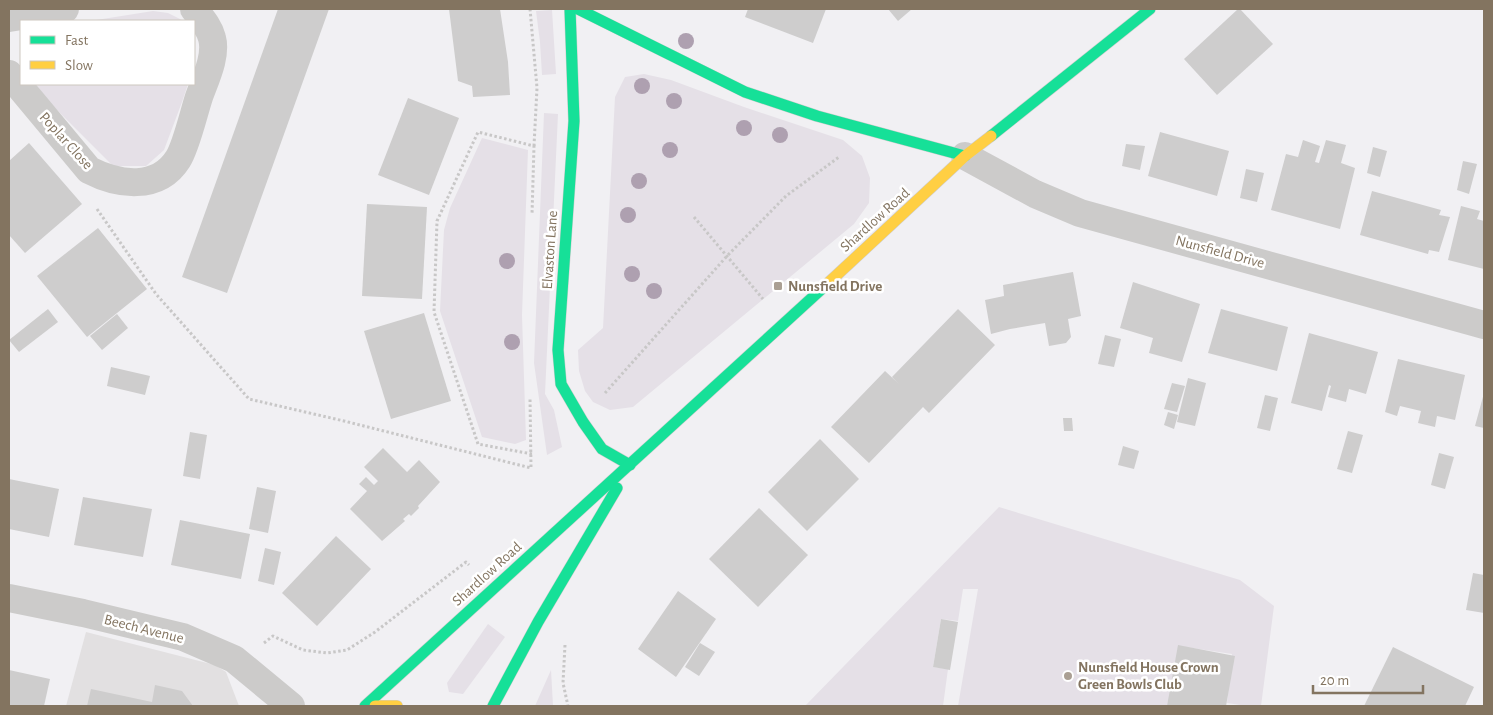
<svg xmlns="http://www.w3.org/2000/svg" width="1493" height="715" viewBox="0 0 1493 715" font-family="'Alegreya Sans',sans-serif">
  <rect width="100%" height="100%" fill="#f1f0f3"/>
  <path fill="#e2e0e1" d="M86 632 215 665 226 672 239 706H66Z"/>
  <g fill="#e5e0e7">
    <path d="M552 10 556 74 542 75 540 42 536 11Z"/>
    <path d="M153 11 168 13 184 21H90Z"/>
    <path d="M644 74 671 80 744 107 843 140 862 156 870 178 869 203 854 224 633 407 610 410 593 402 585 391 579 371 578 350 603 328 615 97 625 77Z"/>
    <path d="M36 84H188L182 102 164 150 146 166H113L48 101Z"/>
    <path d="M544 113 558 114 545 394 554 410 562 447 547 455 534 363Z"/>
    <path d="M482 138 528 150 522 315 526 440 515 444 482 437 440 311 444 230 450 208Z"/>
    <path d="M999 507 1240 580 1274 606 1261 706H1247L1227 703 1232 654 1179 646 1168 706H958L978 589H963L958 621 941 619 933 667 948 669 943 706H805Z"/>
    <path d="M488 624 505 637 463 694 449 692 447 683Z"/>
    <path d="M551 670 553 706H535Z"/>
  </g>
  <g fill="#cecdcd">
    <path d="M278 9H329L227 293 182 277Z"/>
    <path d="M449 9H500L508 62 510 95 473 97 472 86 458 81Z"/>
    <path d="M748 9H826L813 43 745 17Z"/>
    <path d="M888 9H912L898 21Z"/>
    <path d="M1238 9H1240L1273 44 1217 95 1184 59Z"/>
    <path d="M408 98 459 118 429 195 378 175Z"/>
    <path d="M1160 132 1229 151 1217 196 1148 176Z"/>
    <path d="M1303 140 1320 146 1315 162 1319 163 1326 140 1346 145 1341 163 1355 168 1340 229 1271 210 1286 154 1298 157Z"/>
    <path d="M29 143 82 204 25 253 9 235V161Z"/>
    <path d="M1126 144 1145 146 1140 170 1122 166Z"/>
    <path d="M1373 147 1387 151 1380 177 1367 173Z"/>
    <path d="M1463 161 1477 164 1469 194 1457 190Z"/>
    <path d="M1246 169 1264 173 1257 202 1240 198Z"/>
    <path d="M1372 191 1441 210 1439 215 1450 217 1439 252 1429 250 1428 254 1360 235Z"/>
    <path d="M367 204 427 207 422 299 362 296Z"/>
    <path d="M1461 206 1480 211 1477 219 1484 221V269L1448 260Z"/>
    <path d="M98 228 147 289 87 337 37 276Z"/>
    <path d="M1073 272 1081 316 1068 319 1071 337 1066 343 1049 346 1045 323 1010 329 991 334 985 300 1004 296 1003 285Z"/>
    <path d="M1133 282 1200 304 1182 362 1149 353 1153 338 1120 328Z"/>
    <path d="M48 309 58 322 19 352 9 340Z"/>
    <path d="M958 309 995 345 929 413 923 407 869 463 831 427 885 371 899 384 892 377Z"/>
    <path d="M1221 309 1288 327 1277 371 1208 353Z"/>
    <path d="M424 313 451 401 391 419 364 331Z"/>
    <path d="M117 314 128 328 102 350 90 336Z"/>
    <path d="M1309 333 1378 352 1366 394 1349 389 1346 402 1328 397 1331 386 1329 385 1322 411 1291 403Z"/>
    <path d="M1105 335 1121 339 1114 367 1098 364Z"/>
    <path d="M1398 359 1465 375 1455 420 1437 416 1435 427 1418 423 1421 411 1400 406 1397 416 1385 412Z"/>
    <path d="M111 367 150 376 145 395 107 386Z"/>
    <path d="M1188 378 1206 383 1195 426 1177 422Z"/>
    <path d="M1172 383 1185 386 1177 412 1164 409Z"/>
    <path d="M1484 393V428L1475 426Z"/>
    <path d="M1265 395 1278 398 1270 431 1257 428Z"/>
    <path d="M1168 412 1178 415 1174 429 1164 425Z"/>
    <path d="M1063 418H1072L1073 431H1064Z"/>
    <path d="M1348 431 1363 435 1352 473 1337 469Z"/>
    <path d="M190 432 207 435 200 479 183 476Z"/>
    <path d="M820 439 859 479 807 531 768 492Z"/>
    <path d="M1123 446 1139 451 1134 469 1118 465Z"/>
    <path d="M383 448 407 472 419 460 440 482 418 506 419 508 411 516 409 514 403 519 405 521 382 541 350 509 367 491 359 484 366 477 374 485 378 481 364 467Z"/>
    <path d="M1439 453 1454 457 1445 489 1431 485Z"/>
    <path d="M9 479 59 489 49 537 9 529Z"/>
    <path d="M257 487 276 491 268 533 249 529Z"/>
    <path d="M83 497 152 509 143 557 74 545Z"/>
    <path d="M759 508 808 555 758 607 709 559Z"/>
    <path d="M180 520 250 534 241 579 171 565Z"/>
    <path d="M336 536 371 569 317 626 282 593Z"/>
    <path d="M265 548 281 552 274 585 258 581Z"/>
    <path d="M1473 573 1484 575V613L1466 610Z"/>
    <path d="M678 591 716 619 676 677 638 649Z"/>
    <path d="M941 619 958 622 950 670 933 667Z"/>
    <path d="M700 643 715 652 699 676 685 667Z"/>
    <path d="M1178 645 1235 656 1226 706H1167Z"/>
    <path d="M1393 647 1474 687 1465 706H1364Z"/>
    <path d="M9 670 50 679 44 706H9Z"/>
    <path d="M155 685 182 691 193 706H87L91 689 152 702Z"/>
  </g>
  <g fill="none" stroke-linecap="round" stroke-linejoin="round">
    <defs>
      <g id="fast">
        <path d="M570 9 574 121 558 350 561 384 583 422 602 449 630 465"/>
        <path d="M578 9 745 92 817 116 965 156"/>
        <path d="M991 136 1150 9"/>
        <path d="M365 706 826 285"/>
        <path d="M493 706 538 622 617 488"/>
      </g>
      <g id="slow">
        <path d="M826 285 965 156 991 136"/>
        <path d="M375 706H397"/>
      </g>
    </defs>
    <use href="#fast" stroke="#cfcece" stroke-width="12"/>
    <use href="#slow" stroke="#cfcece" stroke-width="12"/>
    <g stroke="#c8c7c7" stroke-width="3" stroke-dasharray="2.5 2.5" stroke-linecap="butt">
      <path d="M530 9 537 88 534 146"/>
      <path d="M97 209 156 294 249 399 344 421 531 468 530 398"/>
      <path d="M694 217 763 299"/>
      <path d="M605 393 727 256 786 196 839 157"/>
      <path d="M532 454 478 444 434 312 437 221 478 132 534 146 532 215"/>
      <path d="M264 643 273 636 303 650 327 653 347 650 375 632 466 562 469 565"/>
      <path d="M565 645 563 683 568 706"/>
    </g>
    <g stroke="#cccbca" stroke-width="28">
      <path d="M9 18 65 9"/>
      <path d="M9 74 89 170C118 185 158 191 178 159 186 147 194 112 199 97 205 80 217 56 212 38 209 26 201 18 194 9"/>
      <path d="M965 156 1035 194 1080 213 1484 325"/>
      <path d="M9 598 83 613 183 637 234 659 291 706"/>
    </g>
    <use href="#fast" stroke="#16e098" stroke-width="11"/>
    <use href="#slow" stroke="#ffcf43" stroke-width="11"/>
  </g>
  <g fill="#aea0b0">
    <circle cx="686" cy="41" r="8"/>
    <circle cx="642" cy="86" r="8"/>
    <circle cx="674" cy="101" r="8"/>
    <circle cx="744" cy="128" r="8"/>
    <circle cx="780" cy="135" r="8"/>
    <circle cx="670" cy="150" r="8"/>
    <circle cx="639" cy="181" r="8"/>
    <circle cx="628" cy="215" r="8"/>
    <circle cx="507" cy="261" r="8"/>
    <circle cx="632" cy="274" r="8"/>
    <circle cx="654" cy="291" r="8"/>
    <circle cx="512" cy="342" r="8"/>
  </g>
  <g fill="#aa9f93" stroke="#fff" stroke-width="2">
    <rect x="773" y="281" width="10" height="10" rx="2.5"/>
    <circle cx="1068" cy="676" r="5"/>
  </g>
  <g text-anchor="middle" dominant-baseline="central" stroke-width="5" stroke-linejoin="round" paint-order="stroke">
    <g font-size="15" fill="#837460" stroke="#fff">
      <text transform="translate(66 141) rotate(48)">Poplar Close</text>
      <text transform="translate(875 220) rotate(-42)">Shardlow Road</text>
      <text transform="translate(550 250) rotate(-86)">Elvaston Lane</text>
      <text transform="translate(1220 252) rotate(15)">Nunsfield Drive</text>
      <text transform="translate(487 574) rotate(-42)">Shardlow Road</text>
      <text transform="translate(144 629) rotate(14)">Beech Avenue</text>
    </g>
    <g font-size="15" font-weight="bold" fill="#837460" stroke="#fff" text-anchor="start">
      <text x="788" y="286">Nunsfield Drive</text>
      <text x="1078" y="667">Nunsfield House Crown<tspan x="1078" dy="17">Green Bowls Club</tspan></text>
    </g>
  </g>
  <rect width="1493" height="715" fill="none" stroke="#837460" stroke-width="20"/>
  <rect x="20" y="20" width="175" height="65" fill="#ffffff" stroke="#cdc7bf"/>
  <rect x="30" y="36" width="25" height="8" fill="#16e098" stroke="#cdc7bf"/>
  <text x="65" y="45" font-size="15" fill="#837460">Fast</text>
  <rect x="30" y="61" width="25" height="8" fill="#ffcf43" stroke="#cdc7bf"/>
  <text x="65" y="70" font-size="15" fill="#837460">Slow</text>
  <path d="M1313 685v8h110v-8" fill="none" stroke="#837460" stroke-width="2.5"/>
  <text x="1320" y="685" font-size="15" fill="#837460" stroke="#ffffff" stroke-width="4" paint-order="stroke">20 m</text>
</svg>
